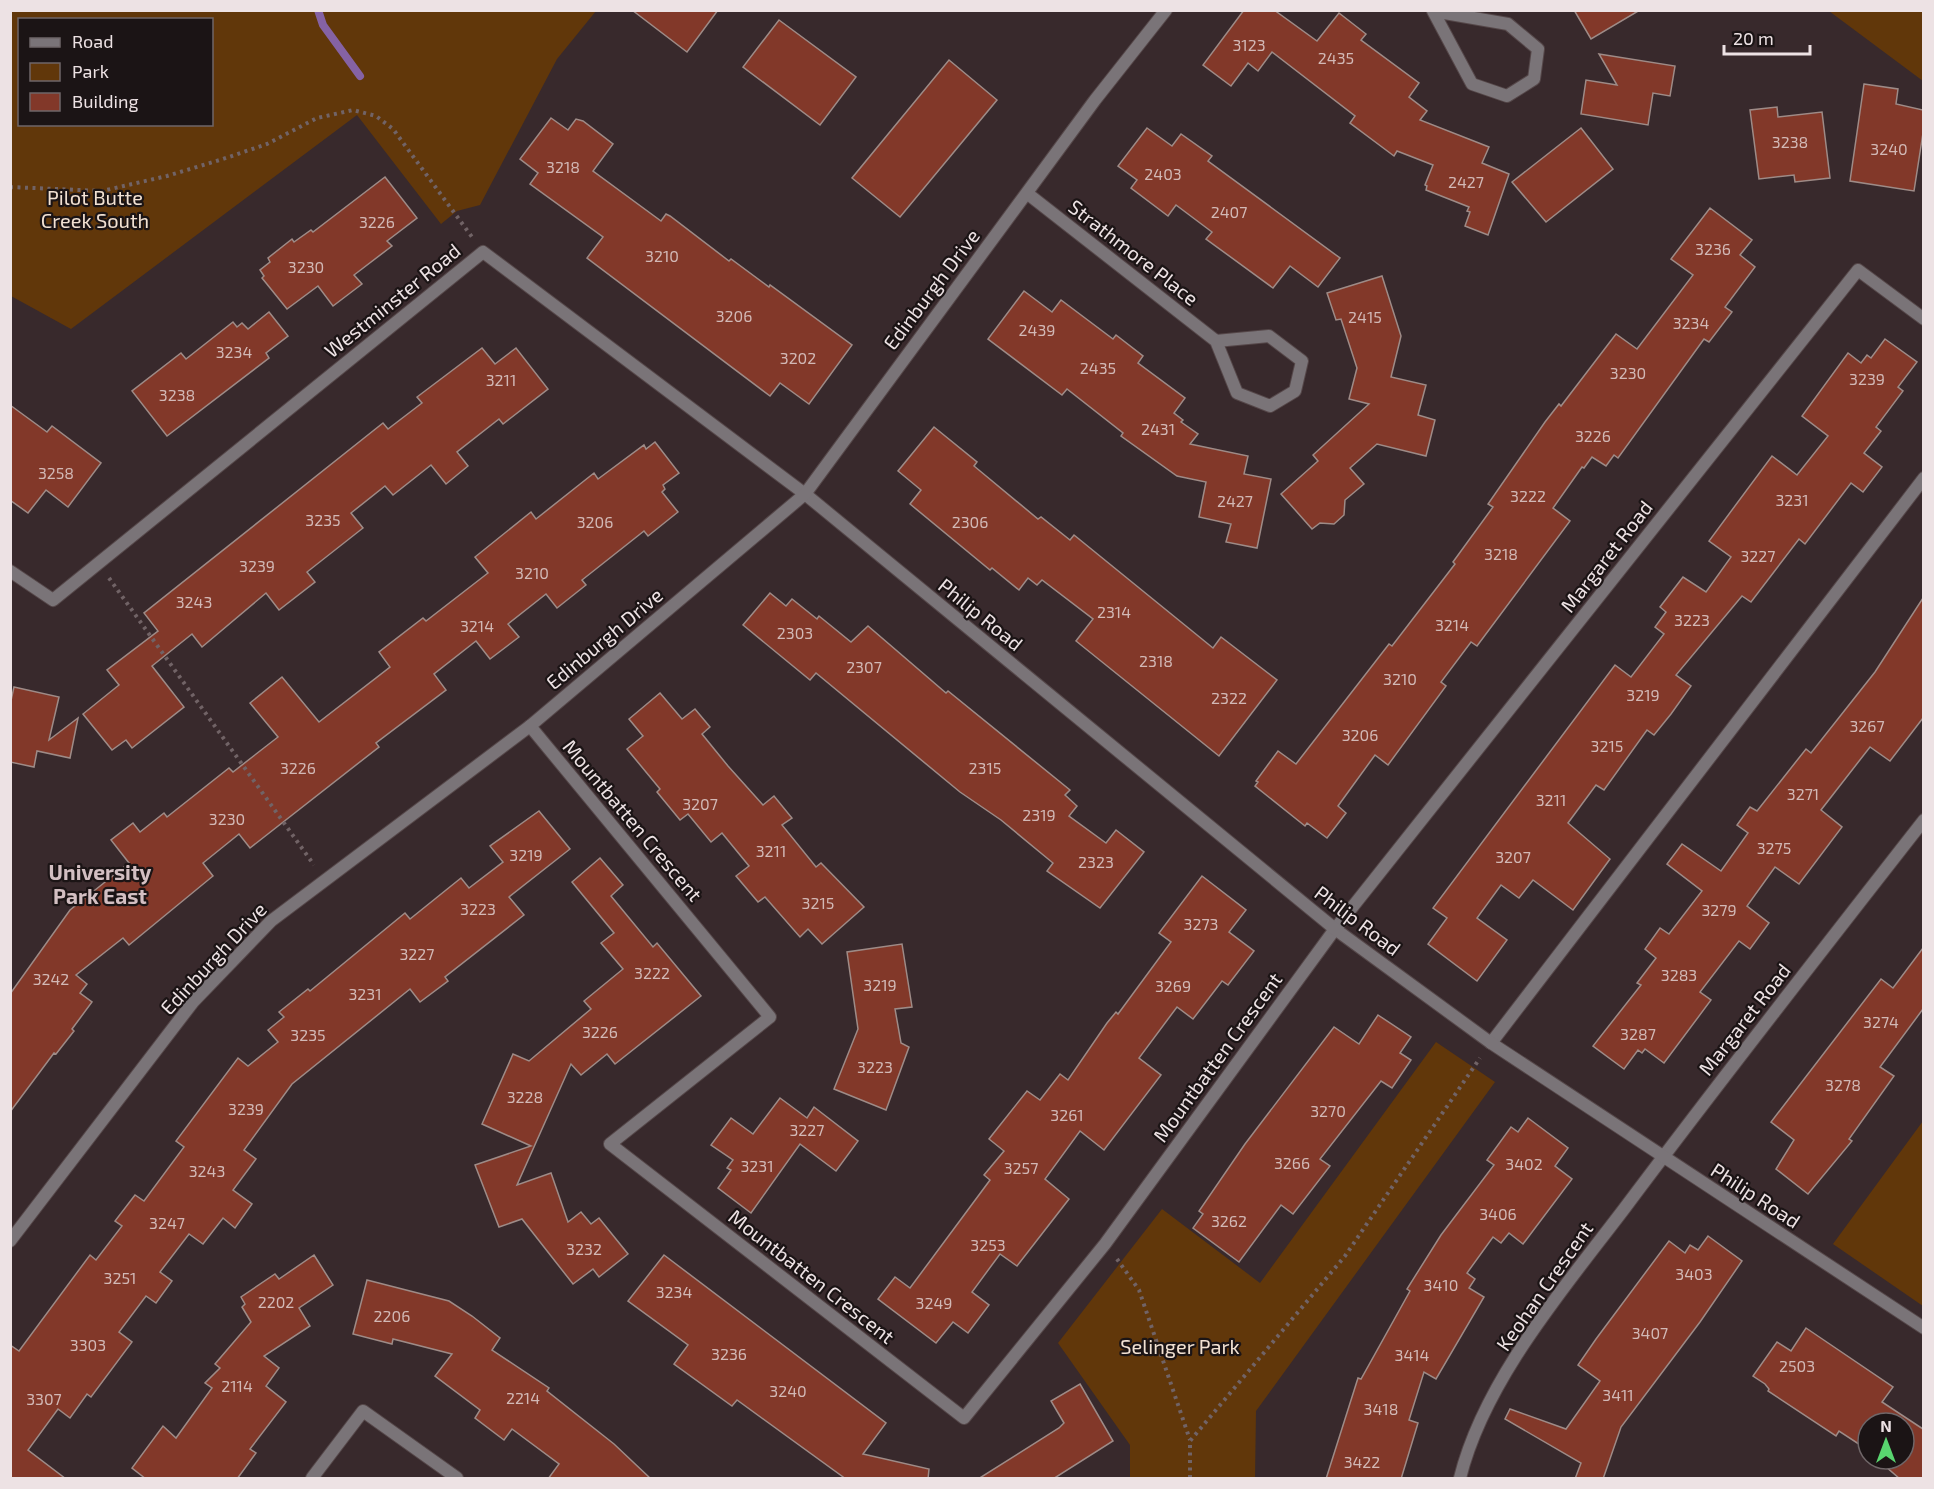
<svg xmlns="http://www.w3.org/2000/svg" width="1934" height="1489" viewBox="0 0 1934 1489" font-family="'Exo 2',sans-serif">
  <rect width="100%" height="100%" fill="#38292c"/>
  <g fill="#61370a" fill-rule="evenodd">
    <path d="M11 10H596V11L557 59 480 205 457 211 441 224 357 115 71 329 11 296ZM20 20H212V124H20Z"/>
    <path d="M1829 11H1923V81Z"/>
    <path d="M1436 1042 1495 1082 1256 1411 1255 1478H1130V1445L1058 1343 1162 1209 1260 1283Z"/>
    <path d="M1923 1121V1306L1833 1244Z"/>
  </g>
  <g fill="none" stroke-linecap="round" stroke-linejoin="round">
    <path stroke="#8562a4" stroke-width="8" d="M318 10 323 25 360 76"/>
  </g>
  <g fill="#823829" stroke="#9e8b87" stroke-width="1.5">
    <path d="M632 10H718L687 52Z"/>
    <path d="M1244 10H1274L1317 41 1339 13 1366 34 1361 40 1419 83 1409 97 1427 111 1420 120 1489 147 1482 163 1509 174 1488 235 1465 226 1470 212 1467 211 1469 207 1426 190 1427 186 1425 185 1433 165 1397 151 1394 156 1350 123 1355 116 1272 52 1258 71 1248 63 1231 86 1203 65Z"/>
    <path d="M1574 10H1640L1591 39Z"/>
    <path d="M779 20 856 77 820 125 743 67Z"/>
    <path d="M1599 54 1675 66 1670 96 1653 93 1648 125 1581 114 1586 80 1617 85Z"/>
    <path d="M949 60 997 100 900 217 852 178Z"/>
    <path d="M1864 84 1898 89 1896 104 1923 110V133L1914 191 1850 181Z"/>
    <path d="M1777 107 1778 117 1822 112 1830 178 1795 182 1794 175 1759 179 1750 110Z"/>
    <path d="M551 118 568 130 576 119 583 121 613 144 593 171 661 221 666 214 670 216 729 261 731 259 769 287 770 285 852 345 809 404 780 383 770 396 587 258 603 237 530 184 538 173 520 159Z"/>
    <path d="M1147 128 1172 146 1181 134 1212 156 1208 161 1340 258 1318 287 1290 266 1273 288 1206 239 1212 232 1176 205 1168 216 1131 188 1137 180 1118 166Z"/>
    <path d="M1581 128 1613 169 1546 222 1512 182Z"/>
    <path d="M385 177 417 218 387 241 392 246 354 275 362 284 333 306 318 286 287 309 262 278 264 276 260 270 270 262 268 258 292 239 294 242 311 230 313 232Z"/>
    <path d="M1710 208 1752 240 1740 255 1755 267 1725 307 1732 312 1709 342 1704 339 1618 458 1614 455 1606 466 1592 457 1584 468 1582 467 1553 508 1570 521 1477 646 1471 642 1441 682 1446 686 1388 765 1375 755 1338 806 1346 813 1327 838 1307 823 1305 826 1255 786 1258 782 1256 781 1278 751 1296 764 1389 644 1392 646 1455 564 1453 562 1493 507 1488 504 1545 422 1559 404 1561 406 1616 334 1637 349 1693 275 1671 259Z"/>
    <path d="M1382 276 1401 336 1391 377 1426 385 1418 415 1435 420 1426 456 1377 444 1350 468 1364 484 1345 500 1344 515 1334 524 1320 523 1312 529 1281 494 1318 461 1313 455 1369 404 1349 399 1357 368 1341 319 1336 320 1327 293Z"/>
    <path d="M1024 291 1052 312 1061 300 1113 339 1116 335 1143 356 1138 363 1185 398 1174 413 1183 420 1181 422 1198 434 1190 444 1248 456 1244 474 1271 479 1257 548 1226 542 1231 524 1199 517 1206 482 1177 476 1121 436 1123 433 1067 389 1062 395 988 339Z"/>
    <path d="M269 312 288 336 266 353 269 358 167 436 132 391 181 353 186 359 233 322 237 327 242 323 248 329Z"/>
    <path d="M1885 339 1917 362 1898 387 1903 391 1876 427 1881 431 1864 453 1882 467 1863 492 1851 483 1805 544 1799 539 1751 602 1742 596 1676 675 1691 686 1671 714 1654 735 1647 730 1604 790 1596 785 1568 823 1610 859 1573 910 1533 880 1519 898 1501 885 1477 918 1507 940 1477 981 1428 944 1447 918 1433 908 1615 665 1631 677 1664 634 1655 627 1666 612 1660 607 1683 577 1706 592 1731 557 1709 541 1772 456 1797 475 1828 436 1802 416 1848 353 1861 363 1867 355 1871 358Z"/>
    <path d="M482 348 495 364 516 348 548 389 503 424 499 419 457 452 468 466 446 484 431 465 393 495 385 486 351 513 363 528 307 572 315 582 279 610 266 593 202 647 192 634 152 666 184 707 132 748 126 740 112 750 83 714 119 685 107 670 158 631 144 613 383 423 388 429 422 403 417 397Z"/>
    <path d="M10 405 47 432 52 426 101 463 68 507 46 490 28 513 10 500Z"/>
    <path d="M934 427 977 462 974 466 1038 519 1041 517 1070 540 1074 535 1213 648 1221 637 1277 680 1219 756 1076 641 1093 619 1042 580 1037 585 1028 578 1019 590 992 568 990 570 910 504 921 490 898 471Z"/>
    <path d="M655 442 679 473 663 485 665 489 662 492 678 512 648 536 644 531 582 580 586 585 557 608 546 594 508 624 519 637 490 659 476 641 434 674 446 690 376 743 379 747 250 848 239 834 203 863 213 876 129 945 123 938 76 975 87 984 80 993 92 1002 72 1029 74 1031 56 1054 54 1053 10 1112V994L70 910 129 863 111 840 133 823 140 832 164 813 167 817 229 768 233 772 278 737 250 703 282 677 319 722 390 667 379 652 423 618 426 621 488 573 475 557 531 512 536 519 594 473 598 479 644 445 646 449Z"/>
    <path d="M770 593 786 606 792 599 817 619 819 616 851 642 868 626 946 693 948 691 1070 790 1065 795 1077 806 1069 816 1106 843 1116 830 1144 852 1100 908 1047 871 1053 863 1001 820 960 792 816 673 810 680 743 625Z"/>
    <path d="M1923 598V718L1890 761 1870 747 1821 810 1842 827 1799 884 1775 867 1747 906 1769 923 1750 949 1739 941 1700 992 1711 1000 1664 1063 1645 1049 1642 1053 1638 1050 1624 1069 1593 1046 1641 985 1637 983 1656 958 1645 949 1660 928 1669 934 1702 891 1667 864 1682 844 1721 871 1748 833 1737 825 1750 807 1757 811 1806 749 1811 753 1875 672Z"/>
    <path d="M14 687 59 697 49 740 78 718 70 758 37 751 34 767 10 762V705Z"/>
    <path d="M660 693 682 719 695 709 710 727 702 734 728 766 763 805 774 796 792 818 782 825 816 867 821 863 864 907 822 944 808 929 800 937 765 897 758 902 736 876 749 866 722 833 711 842 688 814 680 820 657 792 660 789 627 749 643 736 629 719Z"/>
    <path d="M539 811 570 849 509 897 524 915 445 977 448 981 420 1002 410 989 292 1084 244 1150 256 1159 233 1190 252 1204 235 1228 223 1218 203 1244 189 1234 160 1272 172 1281 156 1303 146 1296 119 1332 132 1342 91 1397 87 1394 70 1418 58 1409 28 1450 66 1479H10V1345L19 1351 90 1255 96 1260 122 1226 115 1221 135 1195 144 1201 184 1147 176 1141 238 1058 248 1066 278 1042 268 1030 284 1017 279 1012 308 989 310 991 405 913 410 919 461 878 469 888 503 862 490 846Z"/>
    <path d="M600 858 623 885 611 896 653 947 657 943 701 996 615 1064 607 1054 581 1075 571 1064 517 1185 551 1173 568 1222 581 1212 591 1224 599 1218 628 1254 599 1277 593 1269 573 1284 522 1219 499 1227 475 1165 531 1146 482 1124 513 1054 529 1061 591 1009 584 1001 623 969 601 943 614 933 572 882Z"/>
    <path d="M1202 876 1246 910 1229 932 1254 951 1228 985 1222 981 1193 1019 1177 1007 1139 1058 1161 1075 1104 1150 1080 1131 1045 1179 1069 1199 1017 1266 1000 1254 972 1292 989 1305 968 1333 953 1322 936 1343 878 1299 895 1277 910 1288 990 1180 984 1175 1004 1151 989 1139 1027 1091 1040 1100 1060 1074 1068 1080 1107 1023 1116 1012 1118 1014 1171 942 1159 933Z"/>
    <path d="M902 944 912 1007 895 1009 901 1043 909 1047 886 1110 834 1089 858 1029 847 952Z"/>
    <path d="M1923 948V1009L1880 1067 1894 1076 1849 1139 1852 1141 1808 1194 1776 1169 1794 1140 1771 1122 1881 979 1893 988Z"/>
    <path d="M1378 1015 1411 1037 1400 1053 1411 1060 1392 1088 1381 1081 1320 1159 1330 1166 1293 1214 1281 1205 1239 1262 1193 1228 1203 1214 1199 1211 1245 1144 1334 1027 1359 1044Z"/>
    <path d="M780 1098 807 1118 814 1107 858 1141 836 1171 800 1144 751 1213 718 1188 731 1170 727 1168 733 1160 711 1145 731 1118 753 1134Z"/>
    <path d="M1528 1118 1568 1148 1555 1166 1572 1179 1523 1244 1509 1233 1501 1243 1493 1237 1467 1273 1475 1279 1469 1288 1484 1297 1436 1379 1424 1372 1409 1420 1418 1423 1401 1479H1326L1358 1378 1361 1379 1410 1291 1407 1289 1441 1235 1494 1165 1487 1160 1511 1127 1518 1132Z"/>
    <path d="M1708 1236 1742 1261 1700 1322 1621 1427 1603 1479H1575L1581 1463 1505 1419 1510 1409 1566 1429 1600 1381 1578 1365 1596 1339 1669 1241 1685 1253 1690 1245 1698 1250Z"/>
    <path d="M314 1255 333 1285 299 1308 310 1326 264 1356 279 1368 266 1386 286 1402 250 1449 256 1453 237 1479H146L132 1468 163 1426 176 1438 212 1388 205 1383 220 1368 215 1364 251 1322 242 1307 245 1304 241 1297 275 1274 279 1279Z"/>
    <path d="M664 1255 886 1423 863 1454 929 1469 928 1479H846L737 1400 732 1406 674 1364 688 1345 628 1301Z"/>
    <path d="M367 1280 449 1301 472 1316 500 1338 492 1350 549 1388 547 1391 614 1444 651 1479H548L559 1464 512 1429 504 1440 475 1418 480 1410 435 1376 452 1354 393 1339 392 1344 353 1334Z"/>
    <path d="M1806 1328 1893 1387 1882 1402 1923 1429V1479H1900L1884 1465 1886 1462 1882 1459H1904V1423H1868V1450L1839 1431 1836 1436 1768 1391 1769 1389 1765 1384 1753 1376 1777 1342 1791 1351Z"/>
    <path d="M1080 1384 1113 1441 1053 1479H978L1059 1428 1064 1423 1051 1401Z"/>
  </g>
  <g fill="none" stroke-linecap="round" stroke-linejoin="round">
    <defs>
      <path id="service" d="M1491 1043 1924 478"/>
      <g id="minor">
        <path d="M1433 11 1508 24 1538 49 1534 79 1507 96 1472 84Z"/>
        <path d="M1028 194 1216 341 1237 393 1270 406 1295 391 1302 361 1269 336 1216 341"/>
        <path d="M10 571 53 600 483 252 805 494"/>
        <path d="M530 726 770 1017 610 1144 964 1418 1105 1244 1335 929 1858 270 1924 319"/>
        <path d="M312 1478 363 1411 457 1478"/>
        <path d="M1460 1478C1484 1381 1564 1288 1624 1209 1722 1078 1823 949 1924 820"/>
      </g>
      <g id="tertiary">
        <path d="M805 494 1335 929 1491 1043 1924 1328"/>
        <path d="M10 1241 193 1002 271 921 530 726 805 494 1095 100 1166 10"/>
      </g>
    </defs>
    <use href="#service" stroke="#554749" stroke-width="14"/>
    <use href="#minor" stroke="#554749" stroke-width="14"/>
    <use href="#tertiary" stroke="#554749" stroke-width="14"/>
    <g stroke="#716366" stroke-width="4" stroke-dasharray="3 4.5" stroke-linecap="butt">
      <path d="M10 187 102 191 167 176 223 159 267 144 317 118 353 110 376 116 393 129 472 237"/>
      <path d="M109 578 314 865"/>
      <path d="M1117 1259 1139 1290 1190 1440"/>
      <path d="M1190 1478V1441L1345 1256 1480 1058"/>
    </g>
    <use href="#service" stroke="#7a7478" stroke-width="12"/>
    <use href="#minor" stroke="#7a7478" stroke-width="12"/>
    <use href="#tertiary" stroke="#7a7478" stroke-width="12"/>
  </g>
  <g text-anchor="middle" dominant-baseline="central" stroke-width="4.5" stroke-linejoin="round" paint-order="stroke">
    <g font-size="16" fill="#d2b8b5">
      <text x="1249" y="44">3123</text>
      <text x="1336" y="57">2435</text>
      <text x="1790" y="141">3238</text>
      <text x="1889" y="148">3240</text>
      <text x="563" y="166">3218</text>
      <text x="1163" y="173">2403</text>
      <text x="1466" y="181">2427</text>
      <text x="1229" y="211">2407</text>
      <text x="377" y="221">3226</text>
      <text x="1713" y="248">3236</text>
      <text x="662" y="255">3210</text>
      <text x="306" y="266">3230</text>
      <text x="734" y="315">3206</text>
      <text x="1365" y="316">2415</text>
      <text x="1691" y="322">3234</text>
      <text x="1037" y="329">2439</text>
      <text x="234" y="351">3234</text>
      <text x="798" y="357">3202</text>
      <text x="1098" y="367">2435</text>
      <text x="1628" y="372">3230</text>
      <text x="1867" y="378">3239</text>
      <text x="501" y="379">3211</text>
      <text x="177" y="394">3238</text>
      <text x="1158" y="428">2431</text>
      <text x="1593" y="435">3226</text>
      <text x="56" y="472">3258</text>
      <text x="1528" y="495">3222</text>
      <text x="1792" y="499">3231</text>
      <text x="1235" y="500">2427</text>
      <text x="323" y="519">3235</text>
      <text x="595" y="521">3206</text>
      <text x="970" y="521">2306</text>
      <text x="1501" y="553">3218</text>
      <text x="1758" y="555">3227</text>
      <text x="257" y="565">3239</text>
      <text x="532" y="572">3210</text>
      <text x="194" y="601">3243</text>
      <text x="1114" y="611">2314</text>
      <text x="1692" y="619">3223</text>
      <text x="1452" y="624">3214</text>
      <text x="477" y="625">3214</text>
      <text x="795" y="632">2303</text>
      <text x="1156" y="660">2318</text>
      <text x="864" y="666">2307</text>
      <text x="1400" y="678">3210</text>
      <text x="1643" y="694">3219</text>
      <text x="1229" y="697">2322</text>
      <text x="1867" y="725">3267</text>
      <text x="1360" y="734">3206</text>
      <text x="1607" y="745">3215</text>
      <text x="298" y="767">3226</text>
      <text x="985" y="767">2315</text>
      <text x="1803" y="793">3271</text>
      <text x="1551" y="799">3211</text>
      <text x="700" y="803">3207</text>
      <text x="1039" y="814">2319</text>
      <text x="227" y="818">3230</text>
      <text x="1774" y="847">3275</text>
      <text x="771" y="850">3211</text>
      <text x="526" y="854">3219</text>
      <text x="1513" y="856">3207</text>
      <text x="1096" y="861">2323</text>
      <text x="818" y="902">3215</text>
      <text x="478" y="908">3223</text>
      <text x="1719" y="909">3279</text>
      <text x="1201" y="923">3273</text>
      <text x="417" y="953">3227</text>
      <text x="652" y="972">3222</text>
      <text x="1679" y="974">3283</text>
      <text x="51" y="978">3242</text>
      <text x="880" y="984">3219</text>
      <text x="1173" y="985">3269</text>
      <text x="365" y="993">3231</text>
      <text x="1881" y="1021">3274</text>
      <text x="600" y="1031">3226</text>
      <text x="1638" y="1033">3287</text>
      <text x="308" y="1034">3235</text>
      <text x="875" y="1066">3223</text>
      <text x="1843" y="1084">3278</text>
      <text x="525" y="1096">3228</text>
      <text x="246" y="1108">3239</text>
      <text x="1328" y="1110">3270</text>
      <text x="1067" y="1114">3261</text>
      <text x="807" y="1129">3227</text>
      <text x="1292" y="1162">3266</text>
      <text x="1524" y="1163">3402</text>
      <text x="757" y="1165">3231</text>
      <text x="1021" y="1167">3257</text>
      <text x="207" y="1170">3243</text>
      <text x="1498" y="1213">3406</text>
      <text x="1229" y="1220">3262</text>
      <text x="167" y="1222">3247</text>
      <text x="988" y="1244">3253</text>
      <text x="584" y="1248">3232</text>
      <text x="1694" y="1273">3403</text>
      <text x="120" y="1277">3251</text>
      <text x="1441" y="1284">3410</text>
      <text x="674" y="1291">3234</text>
      <text x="276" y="1301">2202</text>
      <text x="934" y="1302">3249</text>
      <text x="392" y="1315">2206</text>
      <text x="1650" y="1332">3407</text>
      <text x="88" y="1344">3303</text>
      <text x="729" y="1353">3236</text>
      <text x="1412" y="1354">3414</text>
      <text x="1797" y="1365">2503</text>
      <text x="237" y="1385">2114</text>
      <text x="788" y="1390">3240</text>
      <text x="1618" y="1394">3411</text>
      <text x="523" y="1397">2214</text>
      <text x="44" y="1398">3307</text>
      <text x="1381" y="1408">3418</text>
      <text x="1362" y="1461">3422</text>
    </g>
    <g font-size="20" fill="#f2e1d2" stroke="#1b1415">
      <text x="95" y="197">Pilot Butte<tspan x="95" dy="23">Creek South</tspan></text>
      <text x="1180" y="1346">Selinger Park</text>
    </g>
    <g font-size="20" fill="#ede2e4" stroke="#1b1415">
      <text transform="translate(1134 252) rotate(38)">Strathmore Place</text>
      <text transform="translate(931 289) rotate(-53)">Edinburgh Drive</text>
      <text transform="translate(392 300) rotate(-39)">Westminster Road</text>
      <text transform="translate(1606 556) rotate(-52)">Margaret Road</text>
      <text transform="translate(981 614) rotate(39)">Philip Road</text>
      <text transform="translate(604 638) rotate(-40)">Edinburgh Drive</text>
      <text transform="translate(633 820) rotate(50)">Mountbatten Crescent</text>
      <text transform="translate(1358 920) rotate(37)">Philip Road</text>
      <text transform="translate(213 958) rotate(-47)">Edinburgh Drive</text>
      <text transform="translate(1744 1019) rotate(-52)">Margaret Road</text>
      <text transform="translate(1217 1057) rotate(-54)">Mountbatten Crescent</text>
      <text transform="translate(1756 1195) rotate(33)">Philip Road</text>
      <text transform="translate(812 1276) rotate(38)">Mountbatten Crescent</text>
      <text transform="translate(1544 1286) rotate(-55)">Keohan Crescent</text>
    </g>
    <g font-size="21" font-weight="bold" fill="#d3bfc2" stroke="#1b1415">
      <text x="100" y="871">University<tspan x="100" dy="24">Park East</tspan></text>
    </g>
  </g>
  <rect width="1934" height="1489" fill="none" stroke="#ede2e4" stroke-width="24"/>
  <rect x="18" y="18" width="195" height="108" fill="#1b1415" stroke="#6f6668" stroke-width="1.5"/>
  <rect x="30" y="38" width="30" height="9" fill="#7a7478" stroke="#6f6668" stroke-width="1.5"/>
  <text x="72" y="48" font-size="18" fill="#ede2e4">Road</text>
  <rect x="30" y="63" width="30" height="18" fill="#61370a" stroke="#6f6668" stroke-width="1.5"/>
  <text x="72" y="78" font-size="18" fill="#ede2e4">Park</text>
  <rect x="30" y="93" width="30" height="18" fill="#823829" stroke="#6f6668" stroke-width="1.5"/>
  <text x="72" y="108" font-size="18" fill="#ede2e4">Building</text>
  <g transform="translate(1886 1441)"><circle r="28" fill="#1b1415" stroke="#6f6668" stroke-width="1.5"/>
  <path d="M0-4.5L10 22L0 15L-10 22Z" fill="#59d56f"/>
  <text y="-9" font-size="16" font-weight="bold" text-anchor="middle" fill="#ede2e4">N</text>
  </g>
  <path d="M1724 45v9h86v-9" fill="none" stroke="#ede2e4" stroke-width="3"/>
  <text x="1733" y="45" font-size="18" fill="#ede2e4" stroke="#1b1415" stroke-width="4.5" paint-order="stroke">20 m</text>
</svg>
